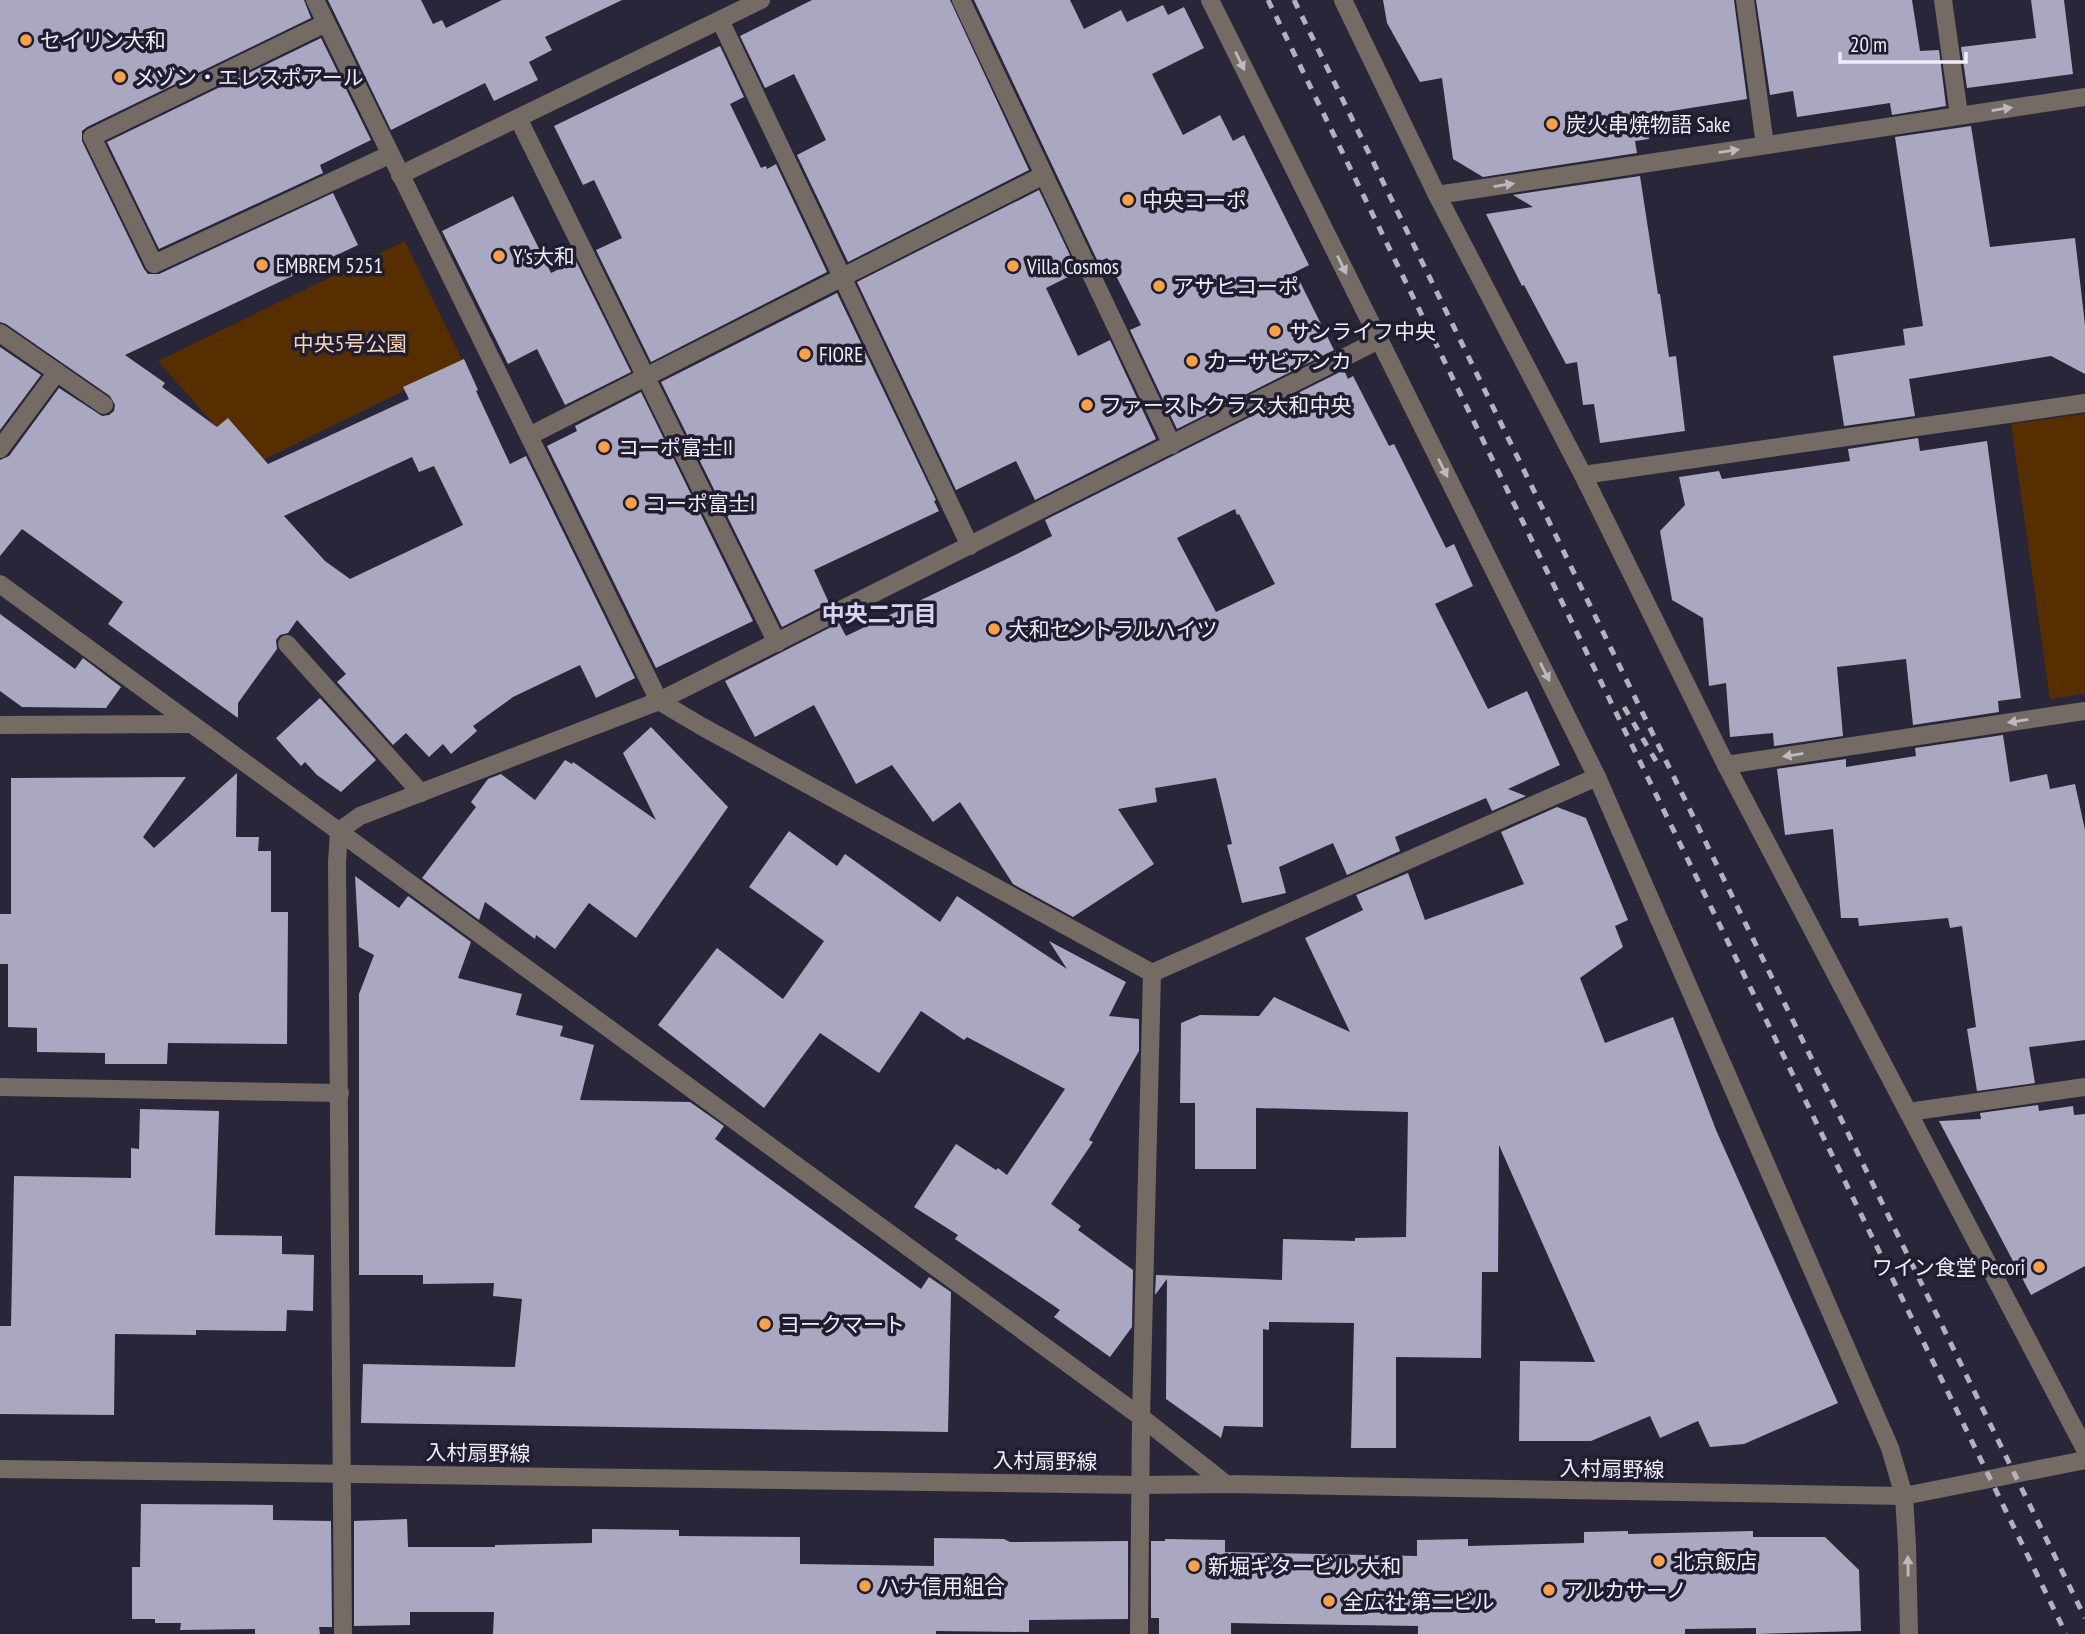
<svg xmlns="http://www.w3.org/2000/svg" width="2085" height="1634" viewBox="0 0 2085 1634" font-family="'PT Sans Narrow','Noto Sans JP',sans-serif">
  <rect width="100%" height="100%" fill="#29263a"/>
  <g fill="#562e00">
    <path d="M405 241 463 362 251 466 158 361Z"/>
    <path d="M2085 414V694L2050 699 2011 424Z"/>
  </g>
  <g fill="#aaa7c0" fill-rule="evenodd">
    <path d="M0 0H304L311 18 87 127 82 131V141L144 269 148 274H159L333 193 358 245 125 355 165 383 162 387 217 427 228 418 268 464 409 399 403 387 464 359 478 390 476 391 510 464 526 456 635 678 596 698 580 665 513 697 473 726 477 731 451 754 443 744 429 757 406 733 393 745 337 682 346 674 297 620 288 633 280 635 276 640 277 649 238 703V718L108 624 123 602 22 529 0 556V460L9 456 59 388 102 416 109 415 114 411 115 405 110 396 6 324 0 322ZM412 457 419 472 434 466 463 525 350 579 325 561 284 516Z"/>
    <path d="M328 0H421L433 24 442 20 446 28 502 0H622L545 37 552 50 529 62 538 80 494 101 485 83 391 130Z"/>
    <path d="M812 0H950L1029 170 848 262 797 155 826 140 794 74 765 88 740 36Z"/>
    <path d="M974 0H1070L1084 29 1121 10 1127 22 1163 5 1168 15 1184 7 1204 48 1152 74 1183 135 1220 115 1233 141 1244 135 1309 265 1295 272 1334 350 1177 429 1130 330 1141 325 1107 258 1098 262Z"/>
    <path d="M1383 0H1734L1747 99 1646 115 1649 139 1635 141 1637 153 1483 177 1453 159 1442 78 1420 82 1387 23Z"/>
    <path d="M1756 0H1912L1920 51 1939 50 1946 106 1892 115 1890 103 1797 117 1793 91 1770 95Z"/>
    <path d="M2031 0H2064L2073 74 1967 88 1961 47 2036 38Z"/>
    <path d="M321 38 371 140 320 165 323 173 159 249 107 142Z"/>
    <path d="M720 46 744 97 730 104 761 168 766 166 767 169 776 164 827 272 651 362 596 250 622 238 594 180 583 185 554 126Z"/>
    <path d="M1971 126 1990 247 2075 238 2085 325V374L2051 356 1909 379 1915 416 1844 426 1833 356 1905 345 1903 329 1923 326 1895 137Z"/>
    <path d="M1640 176 1658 294H1660L1669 357 1676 356 1685 431 1600 443 1594 404 1583 405 1577 362 1566 364 1524 285 1522 286 1486 214 1533 207 1513 195Z"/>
    <path d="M1039 190 1078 272 1046 288 1078 356 1110 340 1156 439 1035 500 1016 461 956 490 857 282Z"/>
    <path d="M513 196 551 273 576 261 631 372 565 405 537 349 508 364 442 231Z"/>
    <path d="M837 293 936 500 934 501 939 511 814 570 829 603 782 627 774 611 776 609 774 611 661 382Z"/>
    <path d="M0 347 41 375 0 430Z"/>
    <path d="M1344 370 1348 379 1353 376 1389 446 1394 444 1446 548 1454 544 1473 586 1435 604 1488 709 1527 691 1560 765 1508 789 1526 796 1492 811 1486 798 1395 837 1400 851 1347 875 1333 843 1279 867 1286 893 1242 903 1227 845 1232 844 1216 778 1155 788 1157 802 1118 809 1154 864 1073 917 1013 884 960 802 933 822 892 765 856 784 814 705 755 737 725 681 839 623 846 636 1019 553 1052 536 1045 520ZM1235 509 1237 515 1239 514 1275 584 1216 612 1177 538Z"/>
    <path d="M641 392 753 621 656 668 547 446 577 431 575 426Z"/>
    <path d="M1918 438 1920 451 1987 441 2021 698 1998 701 1999 712 1913 725 1906 659 1837 667 1843 736 1774 746 1773 733 1730 737 1726 683 1709 686 1703 618 1672 600 1660 531 1685 505 1679 477 1719 471 1722 479 1850 461 1848 449Z"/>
    <path d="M0 614 75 669 83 658 121 687 106 708 22 707 0 691Z"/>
    <path d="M320 698 376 760 341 792 317 775 305 762 301 766 276 738Z"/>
    <path d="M651 727 728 807 636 938 589 903 555 949 536 935 535 939 485 902 479 920 422 878 476 807 471 802 488 779 501 774 535 800 565 760 572 764 573 762 656 820 623 753Z"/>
    <path d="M2003 735 2010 782 2047 774 2050 789 2075 784 2085 830V1040L2029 1047 2035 1083 1977 1091 1967 1029 1976 1027 1962 926 1950 928 1948 918 1859 926 1858 918H1841L1833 829 1785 835 1777 769 1846 759V767L1916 756 1915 748Z"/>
    <path d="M237 773 236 837H259L258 851H271V912H288L287 1044 168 1043 167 1064H105V1053L37 1052V1028L8 1027V964H0V914H11V778L186 777 143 837 154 848Z"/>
    <path d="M1557 807 1586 818 1628 920 1615 926 1623 947 1580 978 1605 1043 1673 1017 1716 1130 1838 1403 1744 1444 1710 1447 1698 1421 1660 1438 1650 1416 1591 1441H1519L1520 1361 1595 1362 1499 1145 1498 1272H1482L1481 1358 1396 1357V1448H1351L1354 1323 1269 1322V1330L1263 1329V1427L1224 1426 1221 1438 1166 1399 1167 1279 1155 1295 1156 1275 1282 1280 1283 1239 1355 1241V1238L1406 1237 1408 1112 1256 1108V1169H1195V1103H1180L1181 1023 1200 1015 1259 1016 1274 997 1350 1032 1305 938 1363 910 1356 895 1408 873 1425 920 1524 884 1501 832Z"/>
    <path d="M789 831 837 866 845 854 940 922 957 896 1067 969 1049 941 1126 982 1109 1016 1139 1019V1051L1089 1140 1093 1142 1051 1204 1081 1226 1078 1230 1133 1270 1132 1327 1110 1357 1054 1317 1060 1310 955 1239 958 1235 914 1207 956 1144 996 1170 998 1168 1007 1175 1065 1089 967 1037 964 1040 921 1011 879 1073 820 1033 764 1108 658 1025 717 948 783 999 824 941 749 887Z"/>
    <path d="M355 876 399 908 408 896 471 942 458 978 522 994 516 1015 563 1026 560 1036 594 1045 580 1100 690 1102 724 1126 715 1139 921 1289 929 1277 951 1292 948 1432 361 1423 363 1364 515 1367 522 1299 493 1296 494 1283 423 1284V1275H359V994L374 955 359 947Z"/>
    <path d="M2038 1105 2039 1111 2073 1106 2074 1115 2085 1114V1266L2031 1295 1939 1121 1981 1119 1980 1113Z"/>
    <path d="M140 1109 219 1111 215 1235 282 1236V1254L314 1255 313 1311 287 1310 286 1331 196 1330V1335L115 1334 114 1415 0 1414V1326H11L14 1176 131 1178V1148L139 1149Z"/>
    <path d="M141 1504 273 1505V1520L331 1521 332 1627H319L320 1634H255V1629L180 1630 181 1623H155V1619H132V1567H140Z"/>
    <path d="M407 1519 408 1547H495V1545L592 1543V1529L679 1530V1536L800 1537V1564L934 1566V1538L1004 1539 1010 1542 1128 1541V1619L1029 1620V1632L936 1631V1634H493L494 1612H410V1625L354 1626V1521Z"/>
    <path d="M1628 1531V1534L1753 1531V1537H1825L1859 1570 1861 1631 1756 1634V1628L1685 1629V1634H1418V1626L1231 1623V1634H1159V1618H1151V1541H1165V1539L1225 1540V1552L1417 1556V1540L1468 1539V1546L1584 1543V1532Z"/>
  </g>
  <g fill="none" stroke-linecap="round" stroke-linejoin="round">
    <g stroke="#746b64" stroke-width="18">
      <path d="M961 0 1172 445"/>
      <path d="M1745 0 1765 145"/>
      <path d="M1943 0 1959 115"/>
      <path d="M720 20 970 546"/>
      <path d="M326 23 92 137 154 264 389 155"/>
      <path d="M518 118 777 643"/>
      <path d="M0 333 104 405"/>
      <path d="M529 436 1044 175"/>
      <path d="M0 449 57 372"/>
      <path d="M1583 475 2085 403"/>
      <path d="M0 1087 340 1093"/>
      <path d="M1908 1112 2085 1087"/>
    </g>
    <g stroke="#746b64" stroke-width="18">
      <path d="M315 0 659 701 701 726 1152 973"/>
      <path d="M1210 0 1597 777 1890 1448 1904 1496 1907 1546 1909 1634"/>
      <path d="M1343 0 1437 195 1583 475 1726 765 2085 1449"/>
      <path d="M400 175 761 0"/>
      <path d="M1437 195 2085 97"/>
      <path d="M287 644 421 793"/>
      <path d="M0 725 192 724"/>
      <path d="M1726 765 2085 711"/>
      <path d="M1152 973 1597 777"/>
      <path d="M343 1634 337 863 339 831 360 816 659 701 1379 340"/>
      <path d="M1139 1634 1141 1417 1152 973"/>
    </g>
    <g stroke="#746b64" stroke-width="18">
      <path d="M0 584 1141 1417 1226 1484"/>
      <path d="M0 1469 1140 1485 1226 1484 1904 1496 2085 1460"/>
    </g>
    <g stroke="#b3b1c0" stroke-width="5" stroke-dasharray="9 9" stroke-linecap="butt">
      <path d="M1268 0 2066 1634"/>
      <path d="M1294 0 2085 1618"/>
      <path d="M1624 707 1656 761"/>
    </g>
  </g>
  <defs><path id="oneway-solid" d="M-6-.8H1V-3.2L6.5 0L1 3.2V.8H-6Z" transform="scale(1.75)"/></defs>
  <g fill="#beb9be">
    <use href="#oneway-solid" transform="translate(1240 61) rotate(64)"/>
    <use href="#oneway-solid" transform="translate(2002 109) rotate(-9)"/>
    <use href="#oneway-solid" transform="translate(1729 151) rotate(-9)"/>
    <use href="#oneway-solid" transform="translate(1504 185) rotate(-9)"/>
    <use href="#oneway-solid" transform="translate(1342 265) rotate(64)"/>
    <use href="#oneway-solid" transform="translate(1443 468) rotate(63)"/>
    <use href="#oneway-solid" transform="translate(1545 672) rotate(63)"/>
    <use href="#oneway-solid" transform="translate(2018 721) rotate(171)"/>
    <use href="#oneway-solid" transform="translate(1793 755) rotate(171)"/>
    <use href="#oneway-solid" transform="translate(1908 1566) rotate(-91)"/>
  </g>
  <g fill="#f8a14a" stroke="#1f1d2f" stroke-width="2.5">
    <circle cx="26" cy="40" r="7"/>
    <circle cx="120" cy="77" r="7"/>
    <circle cx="1552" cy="124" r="7"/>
    <circle cx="1128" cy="200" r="7"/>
    <circle cx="499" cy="256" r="7"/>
    <circle cx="262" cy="265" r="7"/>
    <circle cx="1013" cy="266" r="7"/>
    <circle cx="1159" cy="286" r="7"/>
    <circle cx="1275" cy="331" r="7"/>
    <circle cx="805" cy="354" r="7"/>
    <circle cx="1192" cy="361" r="7"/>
    <circle cx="1087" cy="405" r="7"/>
    <circle cx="604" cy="447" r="7"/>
    <circle cx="631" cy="503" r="7"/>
    <circle cx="994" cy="629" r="7"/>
    <circle cx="2039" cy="1267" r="7"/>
    <circle cx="765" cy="1324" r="7"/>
    <circle cx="1659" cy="1561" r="7"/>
    <circle cx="1194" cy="1566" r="7"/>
    <circle cx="865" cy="1586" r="7"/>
    <circle cx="1549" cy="1590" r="7"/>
    <circle cx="1329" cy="1601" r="7"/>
  </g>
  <g text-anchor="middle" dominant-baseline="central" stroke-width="7" stroke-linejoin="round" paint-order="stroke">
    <g font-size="21" fill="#efedfa" stroke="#1f1d2f" text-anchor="start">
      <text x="40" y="40">セイリン大和</text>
      <text x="134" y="77">メゾン・エレスポアール</text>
      <text x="1566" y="124">炭火串焼物語 Sake</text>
      <text x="1142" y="200">中央コーポ</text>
      <text x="513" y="256">Y's大和</text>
      <text x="276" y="265">EMBREM 5251</text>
      <text x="1027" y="266">Villa Cosmos</text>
      <text x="1173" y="286">アサヒコーポ</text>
      <text x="1289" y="331">サンライフ中央</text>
      <text x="819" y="354">FIORE</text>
      <text x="1206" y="361">カーサビアンカ</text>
      <text x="1101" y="405">ファーストクラス大和中央</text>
      <text x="618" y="447">コーポ富士II</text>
      <text x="645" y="503">コーポ富士I</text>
      <text x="1008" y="629">大和セントラルハイツ</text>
      <text x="2025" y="1267" text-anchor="end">ワイン食堂 Pecori</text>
      <text x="779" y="1324">ヨークマート</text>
      <text x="1673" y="1561">北京飯店</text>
      <text x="1208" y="1566">新堀ギタービル 大和</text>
      <text x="879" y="1586">ハナ信用組合</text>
      <text x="1563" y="1590">アルカサーノ</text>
      <text x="1343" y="1601">全広社 第二ビル</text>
    </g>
    <g font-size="21" fill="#f8d4b6" stroke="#1f1d2f">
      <text x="350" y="343">中央5号公園</text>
    </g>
    <g font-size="21" fill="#efedfa" stroke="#1f1d2f">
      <text transform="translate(478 1453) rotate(1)">入村扇野線</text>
      <text transform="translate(1045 1461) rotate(1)">入村扇野線</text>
      <text transform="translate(1612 1469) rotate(1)">入村扇野線</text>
    </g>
    <g font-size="23" font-weight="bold" fill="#d6d4ee" stroke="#1f1d2f">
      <text x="879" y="613">中央二丁目</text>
    </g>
  </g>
  <path d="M1840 52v10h126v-10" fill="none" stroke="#efedfa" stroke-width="3.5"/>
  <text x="1850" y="52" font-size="21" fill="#efedfa" stroke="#1f1d2f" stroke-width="5" paint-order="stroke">20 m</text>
</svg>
